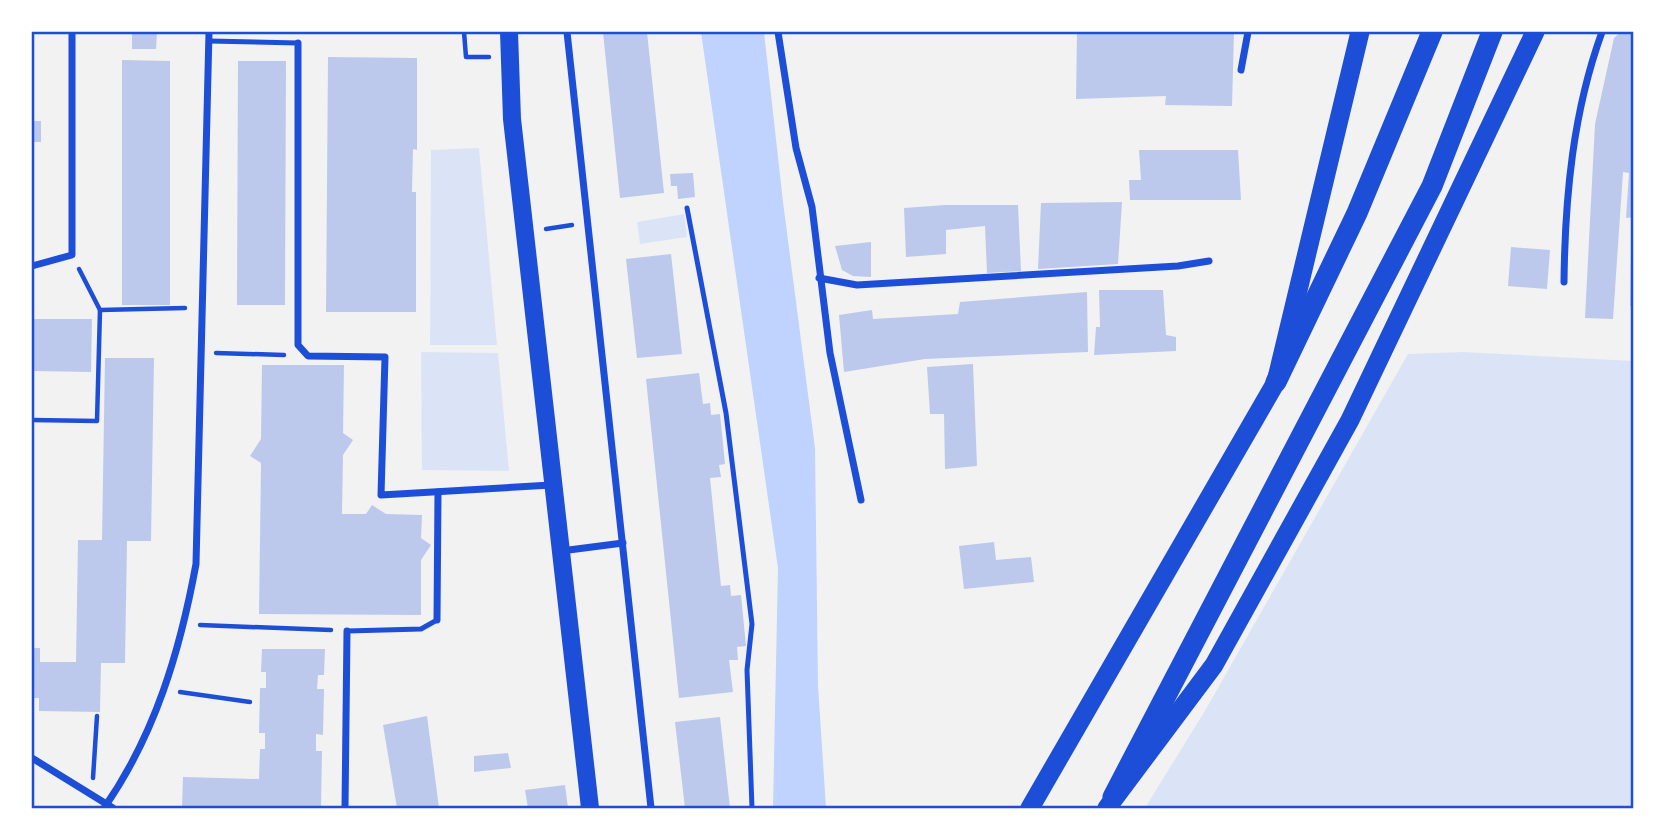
<svg xmlns="http://www.w3.org/2000/svg" width="1665" height="840" viewBox="0 0 1665 840" font-family="Signika,sans-serif">
  <rect width="100%" height="100%" fill="#f2f2f2"/>
  <g fill="#dbe4f7">
    <path d="M479 148 497 345H430L431 150Z"/>
    <path d="M684 214 687 237 640 244 637 222Z"/>
    <path d="M421 352 498 353 509 471 422 470Z"/>
    <path d="M1463 352 1633 361V808H1145L1206 709 1408 354Z"/>
  </g>
  <path fill="#bfd3fe" d="M701 32H764L783 202 815 448 818 686 826 808H773L778 568Z"/>
  <g fill="#bdc9ec">
    <path d="M132 32H157L156 49H132Z"/>
    <path d="M603 32H647L664 193 620 198Z"/>
    <path d="M1077 32H1234L1232 106 1165 105 1166 96 1076 99Z"/>
    <path d="M1621 32H1634V217L1626 218 1629 173 1623 172 1613 319 1585 318 1595 124 1614 38Z"/>
    <path d="M328 57 417 58V150L413 149 412 192H416V312H326Z"/>
    <path d="M122 60 170 61V305H122Z"/>
    <path d="M238 61H286L285 305H237Z"/>
    <rect x="32" y="121" width="9" height="21"/>
    <path d="M1139 150H1238L1241 200H1130L1129 180H1141Z"/>
    <path d="M693 173 695 197 678 199 677 186H671L670 174Z"/>
    <path d="M1122 202 1118 264 1038 269 1041 203Z"/>
    <path d="M945 205H1018L1021 271 987 273 985 226 946 230V254L906 257 904 208Z"/>
    <path d="M871 242V277L853 276 842 270 835 246Z"/>
    <path d="M1511 247 1550 250 1547 289 1508 286Z"/>
    <path d="M671 254 682 354 637 358 626 259Z"/>
    <path d="M1631 254H1634V306H1630Z"/>
    <path d="M1099 290H1163L1166 335 1176 337V351L1094 355 1096 327H1100Z"/>
    <path d="M1087 292 1088 352 925 359 844 372 839 315 872 310 873 319 958 314 960 302Z"/>
    <path d="M32 319H92L91 372 32 371Z"/>
    <path d="M105 358H154L151 541H127L125 663H101L100 712 39 711V698H32V648H40V662H76L78 540H102Z"/>
    <path d="M973 364 977 466 945 469 944 414H930L927 367Z"/>
    <path d="M262 365H344L343 433 353 440 343 455 342 514H366L372 505 386 514 422 515 421 538 431 545 421 560V615L259 614 261 463 250 456 261 439Z"/>
    <path d="M699 373 703 404 710 403 711 415 720 414 725 464 719 465 721 477 710 478 721 586 730 585 731 596 741 595 746 646 737 647 738 660H729L733 692 679 698 646 379Z"/>
    <path d="M994 542 996 560 1031 557 1034 582 964 589 959 546Z"/>
    <path d="M262 649H325L324 675H318L317 689H324L323 735 316 734V751H322L321 808H182L183 777 259 779 260 749H265V733H259L260 688H266V672H261Z"/>
    <path d="M427 716 439 808H397L383 725Z"/>
    <path d="M720 717 730 808H685L675 722Z"/>
    <path d="M508 753 511 768 474 772V756Z"/>
    <path d="M565 785 568 808H528L525 790Z"/>
  </g>
  <g fill="none" stroke-linecap="round" stroke-linejoin="round">
    <g stroke="#1d4ed8" stroke-width="4.5">
      <path d="M464 32 466 57H489"/>
      <path d="M546 229 572 225"/>
      <path d="M79 269 100 310 185 308"/>
      <path d="M216 353 284 355"/>
      <path d="M32 420 97 421 100 310"/>
      <path d="M200 625 331 630"/>
      <path d="M180 692 250 702"/>
      <path d="M93 778 97 716"/>
    </g>
    <g stroke="#1d4ed8" stroke-width="5">
      <path d="M209 41 298 43"/>
      <path d="M687 208 726 413 752 624 747 670 752 808"/>
      <path d="M347 631 421 629 437 620"/>
    </g>
    <g stroke="#1d4ed8" stroke-width="7">
      <path d="M567 32 651 808"/>
      <path d="M778 32 796 148 812 207 830 353 861 500"/>
      <path d="M298 43V345L308 356 385 357 381 495 551 485"/>
      <path d="M1241 70 1248 32"/>
      <path d="M32 266 72 255V32"/>
      <path d="M819 278 857 285 1178 266 1209 261"/>
      <path d="M1564 282C1565 196 1573 112 1602 32"/>
      <path d="M561 551 623 543"/>
      <path d="M437 620 438 492"/>
      <path d="M32 758 113 808"/>
      <path d="M104 808C155 735 180 651 196 564L209 32"/>
      <path d="M345 808 347 631"/>
    </g>
    <path stroke="#1d4ed8" stroke-width="18" d="M509 32 512 119 590 808"/>
    <g stroke="#1d4ed8" stroke-width="19">
      <path d="M1030 808 1276 382 1360 32"/>
      <path d="M1107 808 1214 665 1350 420 1535 32"/>
    </g>
    <g stroke="#1d4ed8" stroke-width="21">
      <path d="M1276 382 1357 213 1432 32"/>
      <path d="M1113 797 1432 186 1492 32"/>
    </g>
  </g>
  <rect width="1665" height="840" fill="none" stroke="#ffffff" stroke-width="66"/>
  <rect x="33" y="33" width="1599" height="774" fill="none" stroke="#1d4ed8" stroke-width="2.5"/>
</svg>
